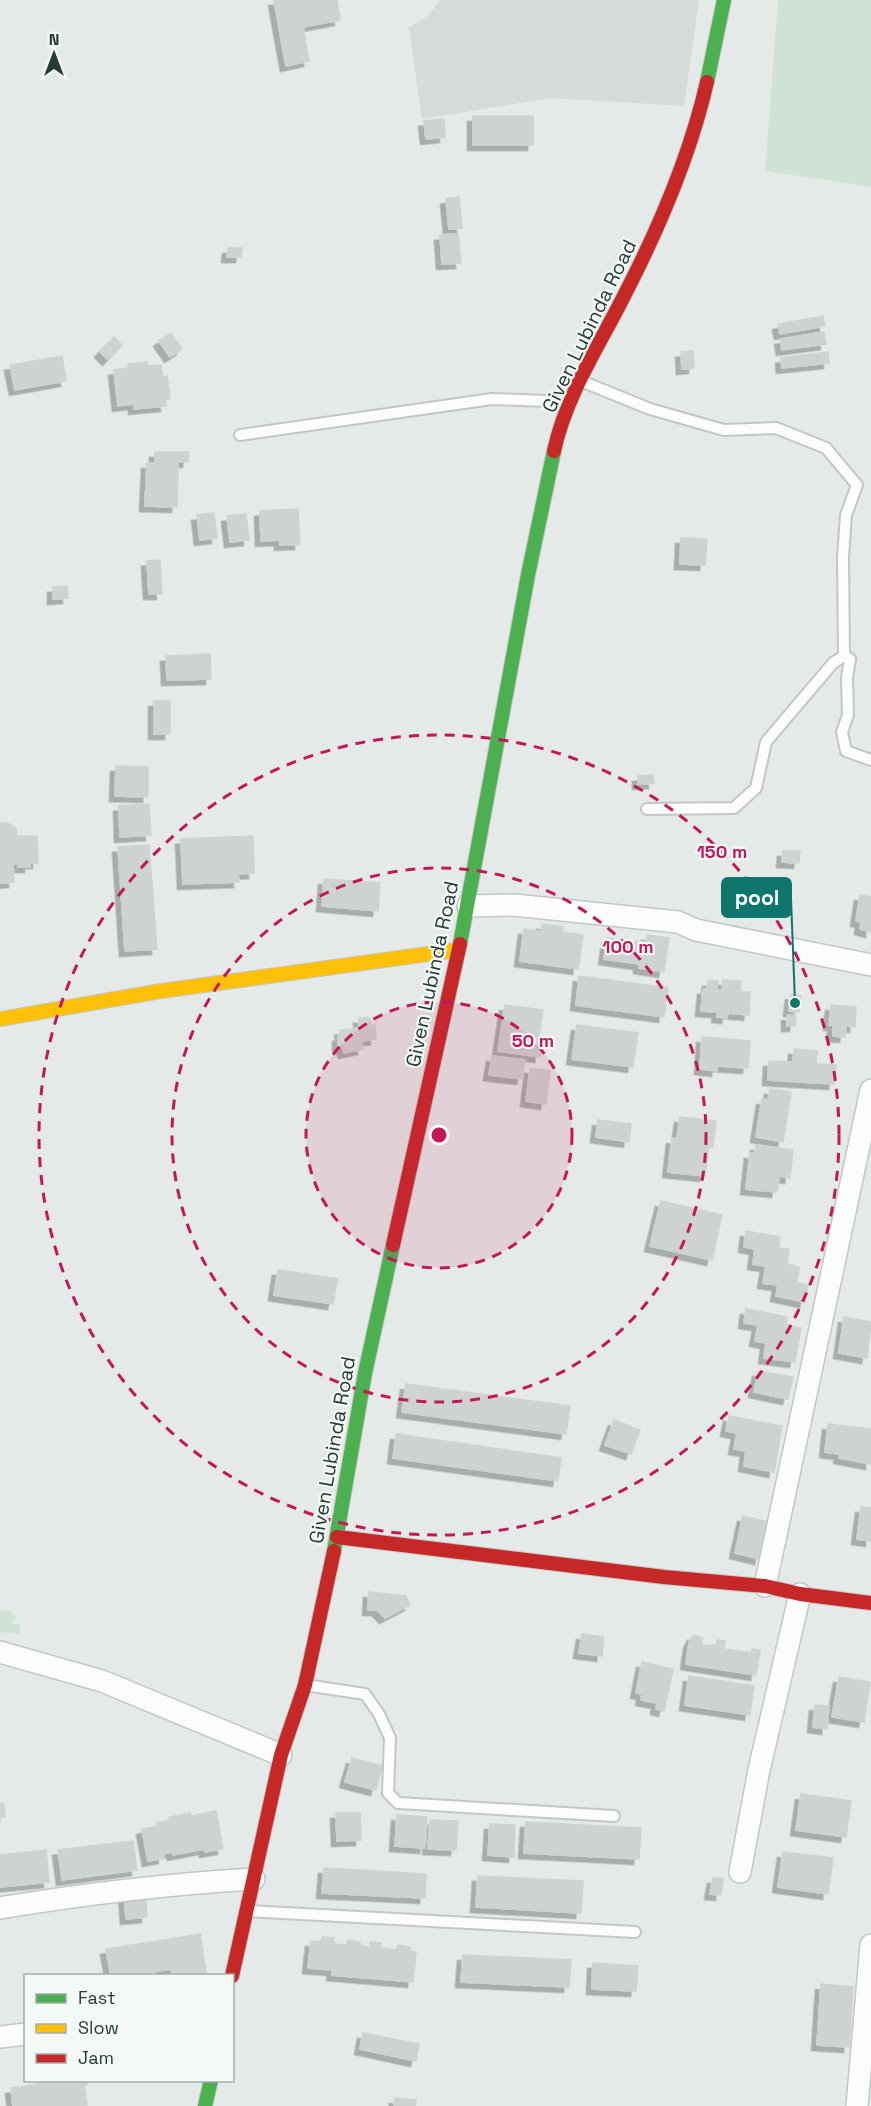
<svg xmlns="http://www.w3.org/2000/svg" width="871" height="2106" viewBox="0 0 871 2106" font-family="'Space Grotesk',sans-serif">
  <defs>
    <filter id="shadow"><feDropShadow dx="-5.5" dy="5.5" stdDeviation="0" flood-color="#0004"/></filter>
  </defs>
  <rect width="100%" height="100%" fill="#e5eae8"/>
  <path fill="#d4dbd8" d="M440 0H699L684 106 550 98 422 119 409 27 428 16Z"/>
  <g fill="#d0e2d5">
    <path d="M778 0H871V187L765 171Z"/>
    <path d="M0 1610 12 1612 16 1617 12 1623 20 1624V1634L0 1632Z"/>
  </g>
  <g fill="#ced3d1" stroke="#ced3d1" stroke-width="1.5" filter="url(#shadow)">
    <path d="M274 0H337L340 20 303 27 309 61 286 66Z"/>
    <rect x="473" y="116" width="60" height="29"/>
    <path d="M444 119 445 137 426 139 424 121Z"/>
    <path d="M459 197 462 228 449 229 446 199Z"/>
    <path d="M458 234 461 263 442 264 440 235Z"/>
    <path d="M228 248H242L241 257H227Z"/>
    <path d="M823 316 825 326 780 334 778 324Z"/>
    <path d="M824 332 826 344 782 350 780 339Z"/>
    <path d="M171 333 182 349 170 357 159 341Z"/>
    <path d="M114 337 122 345 108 360 100 352Z"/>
    <path d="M693 351 694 368 682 369 681 352Z"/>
    <path d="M828 352 829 363 782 368 781 358Z"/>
    <path d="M62 356 66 381 15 390 10 365Z"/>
    <path d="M147 362 148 366 161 365 163 377 167 376 170 399 165 400 166 406 134 409V404L118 406 114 370 128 368V364Z"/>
    <path d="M155 452H189L188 462H155Z"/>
    <path d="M147 463 178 464 177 507 145 506Z"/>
    <path d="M298 509 300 544 280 545V540L261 541 260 511Z"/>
    <path d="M214 513 217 538 200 540 197 515Z"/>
    <path d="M246 514 249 540 230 542 227 516Z"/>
    <path d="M681 538 707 539 705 565 680 564Z"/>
    <path d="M160 560 162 594H149L147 561Z"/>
    <path d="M67 586 68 598 53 599V587Z"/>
    <path d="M210 654 211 679 167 680 166 656Z"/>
    <rect x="154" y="701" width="16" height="33"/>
    <path d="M116 766 148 767V797L115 796Z"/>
    <path d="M653 775 654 783 638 784V776Z"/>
    <path d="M149 804 151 835 120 837 119 806Z"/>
    <path d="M0 823H7L16 828 17 836H37L38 863H30V867H18V864H13L14 882 0 883Z"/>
    <path d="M253 836 254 873 238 874 239 882 183 884 181 839Z"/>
    <path d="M149 845 157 949 125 951 118 847Z"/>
    <path d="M783 851H800L799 863 782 862Z"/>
    <path d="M324 879 380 883 378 911 322 906Z"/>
    <path d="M860 895 871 897V932L860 929 861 922 856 921Z"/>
    <path d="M542 924 563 927 562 932 583 935 578 969 520 961 524 929 541 932Z"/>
    <path d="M647 935 669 938 664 972 639 968V964L604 959 607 938 646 943Z"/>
    <path d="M579 976 668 988 664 1017 576 1005Z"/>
    <path d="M723 980 741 981 740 992H750L749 1015 728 1013 727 1018 717 1017 718 1012 701 1011 703 989H707L708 981H718L717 990H722Z"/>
    <path d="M791 994 801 996 799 1012 789 1011Z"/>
    <path d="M505 1005 543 1010 539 1036 543 1037 540 1057 498 1051Z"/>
    <path d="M831 1005 856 1007 855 1027 846 1026 845 1037 833 1036V1025H829Z"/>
    <path d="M787 1015 796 1016 795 1026H787Z"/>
    <path d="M359 1018H370L371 1026 375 1025 376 1039 361 1041 363 1049 344 1053 342 1047 338 1046V1036H341L340 1030 359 1028Z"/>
    <path d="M577 1025 638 1033 633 1067 572 1059Z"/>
    <path d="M702 1037 750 1041 748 1068 717 1066V1071L700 1069Z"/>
    <path d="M794 1049 817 1051 816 1064 836 1065 834 1084 768 1080 769 1061 793 1062Z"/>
    <path d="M492 1056 525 1060 522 1079 489 1075Z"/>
    <path d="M530 1068 550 1071 546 1104 526 1101Z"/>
    <path d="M770 1089 791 1092 783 1142 756 1137 762 1099 768 1100Z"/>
    <path d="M680 1117 716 1121 713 1147H709L705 1176 668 1172 672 1138 677 1139Z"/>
    <path d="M598 1120 631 1124 629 1142 596 1137Z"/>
    <path d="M756 1145 793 1150 790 1178 779 1176 777 1192 746 1189 750 1153 755 1154Z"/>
    <path d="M661 1201 722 1215 712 1260 650 1246Z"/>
    <path d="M746 1231 780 1237 779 1248 789 1249 787 1264 799 1267 797 1283 808 1285 805 1302 776 1296 778 1285 763 1283 766 1266 753 1264 755 1249 744 1247Z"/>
    <path d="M278 1270 337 1279 333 1304 274 1295Z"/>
    <path d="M278 1270 337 1279 333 1304 274 1295Z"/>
    <path d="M746 1309 787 1317 786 1325 801 1328 795 1362 764 1358 766 1343 755 1341 758 1325 744 1323Z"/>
    <path d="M844 1317 871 1322 867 1358 839 1353Z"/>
    <path d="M758 1371 793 1377 788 1399 754 1392Z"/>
    <path d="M406 1384 570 1406 566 1434 402 1412Z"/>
    <path d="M729 1416 782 1426 774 1472 744 1466 746 1451 734 1449 737 1433 726 1431Z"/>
    <path d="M614 1420 640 1430 631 1454 605 1445Z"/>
    <path d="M828 1424 871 1429V1464L839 1458 840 1454 825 1452Z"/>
    <path d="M396 1434 561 1458 558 1481 393 1458Z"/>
    <path d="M861 1507 871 1508V1541L857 1539Z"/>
    <path d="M743 1516 768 1522 760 1559 735 1553Z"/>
    <path d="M369 1592 406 1596 410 1605 385 1618 377 1610H368Z"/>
    <path d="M582 1634 604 1637 602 1656 579 1653Z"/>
    <path d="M693 1635 703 1638 701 1645 716 1647 717 1640 725 1641 724 1649 752 1653V1649L760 1650 756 1675 686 1664 689 1643Z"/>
    <path d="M642 1662 673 1669 664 1711 656 1709 657 1703 641 1700 642 1694 636 1693Z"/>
    <path d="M689 1676 754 1686 750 1715 685 1705Z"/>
    <path d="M839 1677 870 1682 864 1722 832 1717Z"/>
    <path d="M815 1705 829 1706 827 1729 813 1727Z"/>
    <path d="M352 1758 382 1766 376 1790 345 1782Z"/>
    <path d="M801 1794 851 1801 846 1837 796 1830Z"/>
    <path d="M0 1804H4L5 1817H0Z"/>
    <path d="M216 1811 223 1849 205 1852 204 1849 173 1855 172 1852 163 1854 164 1858 148 1861 142 1829 157 1826 156 1823 170 1820 169 1817 190 1813 191 1816Z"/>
    <path d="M336 1813H360L361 1840 337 1841Z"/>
    <path d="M397 1815 427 1817 425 1848 395 1846Z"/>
    <path d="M430 1820 458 1821 456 1850 428 1849Z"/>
    <path d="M526 1822 641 1828 639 1859 524 1853Z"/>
    <path d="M490 1824 515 1825 514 1857 488 1855Z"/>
    <path d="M133 1841 137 1870 62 1880 58 1850Z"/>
    <path d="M46 1850 49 1882 0 1887V1855Z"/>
    <path d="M783 1852 833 1858 828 1894 778 1887Z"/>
    <path d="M324 1868 426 1874 425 1898 322 1893Z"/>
    <path d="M478 1876 583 1881 581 1913 476 1907Z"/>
    <path d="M713 1878 723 1879 721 1895 710 1894Z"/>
    <path d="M145 1891 147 1917 126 1919 124 1892Z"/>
    <path d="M200 1934 206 1972 172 1976 171 1969 153 1972 154 1976H111L106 1949Z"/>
    <path d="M322 1937 334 1938V1944L347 1945 348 1940 360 1942V1946L370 1947V1942L381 1943V1948L397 1950 398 1945 411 1947 410 1951 416 1952 413 1982 332 1975 333 1970 308 1968 311 1941 321 1942Z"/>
    <path d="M463 1955 571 1960 569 1987 461 1982Z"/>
    <path d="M593 1963 638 1966 636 1991 592 1989Z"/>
    <path d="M821 1984 853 1987 849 2047 817 2045Z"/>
    <path d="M363 2033 419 2044 416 2061 360 2049Z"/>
    <path d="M35 2080H86L87 2085H84L87 2106H13L11 2088 36 2085Z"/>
    <path d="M395 2098 416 2100 415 2106H394Z"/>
  </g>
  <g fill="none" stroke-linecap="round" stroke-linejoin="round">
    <defs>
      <g id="lane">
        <path d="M581 381 650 409 724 430 776 428 826 448 857 485 846 515 843 557 844 656 833 663 766 742 756 788 734 808 647 809"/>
        <path d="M240 435 492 399 570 402"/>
        <path d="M844 656 850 659 847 678 848 715 842 732 846 751 871 760"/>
        <path d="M305 1685 365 1694 379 1714 390 1738 388 1793 398 1803 614 1816"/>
        <path d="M247 1911 635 1932"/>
      </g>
      <g id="street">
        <path d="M468 906 514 905 678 922 696 930 871 965"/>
        <path d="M765 1586 871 1090"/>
        <path d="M0 1652 102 1681 281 1755"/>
        <path d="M740 1872 759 1770 800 1594"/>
        <path d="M0 1908C84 1894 169 1884 254 1879"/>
        <path d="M0 2037 26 2034"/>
        <path d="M857 2106 871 1945"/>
      </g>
      <g id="fast">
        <path d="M707 82 724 0"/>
        <path d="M460 944 528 575 554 451"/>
        <path d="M334 1551 365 1373 393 1245"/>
        <path d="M205 2106 211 2080"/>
      </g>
      <path id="slow" d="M0 1019 161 991 457 950"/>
      <g id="jam">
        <path d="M554 451C566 395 600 344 625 294 660 226 690 156 707 82"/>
        <path d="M393 1245 460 944"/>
        <path d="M337 1537 664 1577 765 1586 800 1594 871 1603"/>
        <path d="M232 1976 281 1755 305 1685 334 1551"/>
      </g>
    </defs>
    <use href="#lane" stroke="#c2c7c5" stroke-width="14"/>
    <use href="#street" stroke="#c2c7c5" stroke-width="24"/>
    <use href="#fast" stroke="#c2c8c5" stroke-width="16"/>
    <use href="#slow" stroke="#c2c8c5" stroke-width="16"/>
    <use href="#jam" stroke="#c2c8c5" stroke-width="16"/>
    <use href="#lane" stroke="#fbfcfc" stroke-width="10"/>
    <use href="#street" stroke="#fbfcfc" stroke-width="21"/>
    <use href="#fast" stroke="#4caf50" stroke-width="14"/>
    <use href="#slow" stroke="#ffc107" stroke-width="14"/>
    <use href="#jam" stroke="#c62828" stroke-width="14"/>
  </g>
  <circle cx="439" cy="1135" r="133" fill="#c2185b" fill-opacity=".12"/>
  <g fill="none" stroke="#c2185b" stroke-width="3" stroke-dasharray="10 8">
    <circle cx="439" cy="1135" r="133"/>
    <circle cx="439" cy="1135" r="267"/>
    <circle cx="439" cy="1135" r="400"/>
  </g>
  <g text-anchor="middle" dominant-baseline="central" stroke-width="4.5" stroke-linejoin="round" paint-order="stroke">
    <g font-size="20" fill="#243c35" stroke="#f4f9f6">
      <text transform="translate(589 326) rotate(-64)">Given Lubinda Road</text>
      <text transform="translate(432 974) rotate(-78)">Given Lubinda Road</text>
      <text transform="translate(332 1450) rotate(-80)">Given Lubinda Road</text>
    </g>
  </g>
  <circle cx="439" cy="1135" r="9" fill="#c2185b" stroke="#f4f9f6" stroke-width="3"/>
  <g font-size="18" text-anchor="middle" font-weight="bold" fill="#c2185b" stroke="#f4f9f6" stroke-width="4.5" stroke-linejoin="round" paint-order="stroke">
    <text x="722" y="858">150 m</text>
    <text x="628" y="953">100 m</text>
    <text x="533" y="1047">50 m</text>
  </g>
  <path fill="none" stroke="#0f766e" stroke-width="2" d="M795 1003L791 898"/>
  <circle fill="#0f766e" stroke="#f4f9f6" stroke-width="2" cx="795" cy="1003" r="6"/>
  <rect fill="#0f766e" stroke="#0f766e" stroke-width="2" x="722" y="878" width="69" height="39" rx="6"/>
  <g font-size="21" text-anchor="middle" font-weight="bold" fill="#fff">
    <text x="757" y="905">pool</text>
  </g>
  <rect x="24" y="1974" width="210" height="108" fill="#f4f9f6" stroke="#a1ada9" stroke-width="1.5"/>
  <rect x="36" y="1994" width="30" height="9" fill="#4caf50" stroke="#a1ada9" stroke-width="1.5"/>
  <text x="78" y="2004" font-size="18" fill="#243c35">Fast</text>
  <rect x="36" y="2024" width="30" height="9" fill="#ffc107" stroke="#a1ada9" stroke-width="1.5"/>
  <text x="78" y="2034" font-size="18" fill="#243c35">Slow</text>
  <rect x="36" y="2054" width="30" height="9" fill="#c62828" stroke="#a1ada9" stroke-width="1.5"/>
  <text x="78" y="2064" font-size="18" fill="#243c35">Jam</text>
  <g transform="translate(54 54)" stroke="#f4f9f6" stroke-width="4.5" paint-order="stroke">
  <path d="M0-4.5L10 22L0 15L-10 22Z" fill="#243c35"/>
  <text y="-9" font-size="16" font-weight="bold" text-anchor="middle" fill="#243c35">N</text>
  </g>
</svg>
